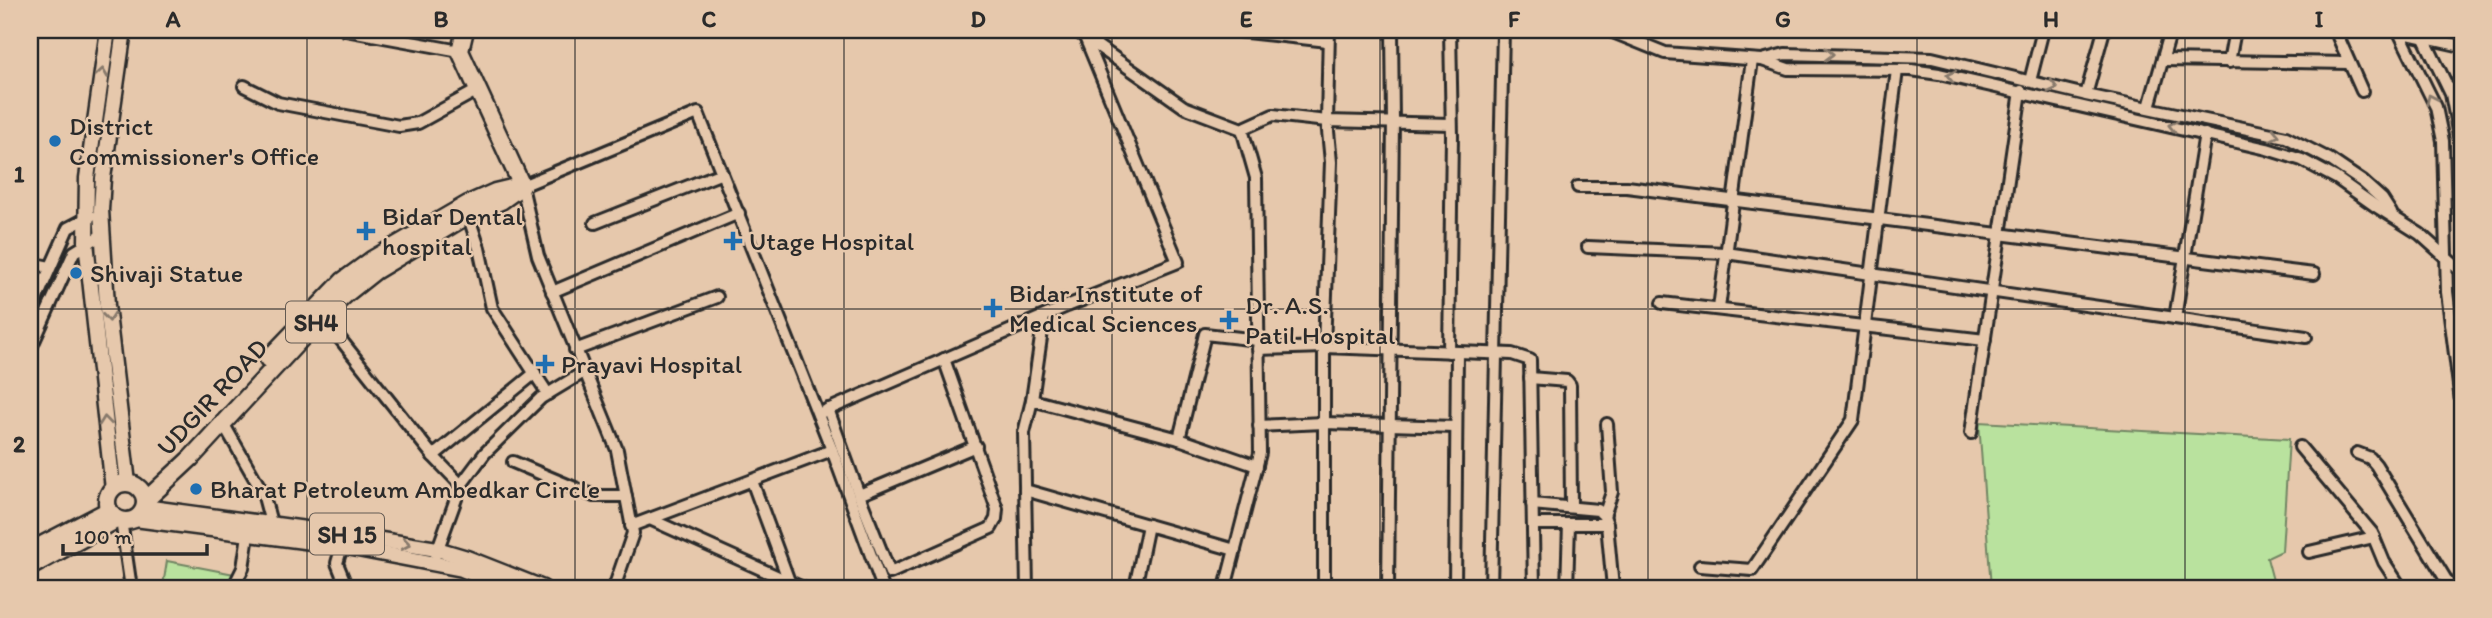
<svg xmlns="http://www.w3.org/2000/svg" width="2492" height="618" viewBox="0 0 2492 618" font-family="Itim,sans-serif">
  <rect width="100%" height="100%" fill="#e6c8ac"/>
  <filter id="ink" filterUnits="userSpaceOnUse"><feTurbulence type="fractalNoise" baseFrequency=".0143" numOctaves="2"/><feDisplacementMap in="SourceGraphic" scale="14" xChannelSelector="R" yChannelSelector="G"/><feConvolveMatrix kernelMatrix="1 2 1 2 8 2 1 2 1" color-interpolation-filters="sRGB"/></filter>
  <g filter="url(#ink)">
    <g fill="#b9e29e" stroke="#728664" stroke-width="2">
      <path d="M1979 422 2289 439 2282 551 2267 558 2275 588H1991Z"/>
      <path d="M167 561 234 574 235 575 227 588H154V586H163Z"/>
    </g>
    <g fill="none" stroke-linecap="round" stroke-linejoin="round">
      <defs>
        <g id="minor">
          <path d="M345 30 460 51"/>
          <path d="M1075 30 1184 107 1242 129 1256 178 1260 453 1225 588"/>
          <path d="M1228 30 1328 41"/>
          <path d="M1608 30 1665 53 1762 60 1788 69 1911 70 1939 74 2267 149 2302 160 2336 178 2374 205 2420 234 2462 272"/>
          <path d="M2335 30 2362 91"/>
          <path d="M2398 30 2436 107 2443 141 2447 292 2462 409"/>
          <path d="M2420 30 2451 94 2462 151"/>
          <path d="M2399 32 2462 46"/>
          <path d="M1762 60 1785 54 1932 58 2086 95 2286 137 2329 159 2363 182 2382 199 2391 213"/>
          <path d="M2163 60 2349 63"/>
          <path d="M2229 62 2235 30"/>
          <path d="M2030 81 2043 30"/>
          <path d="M244 86 278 103 399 126 418 123 476 91"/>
          <path d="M2086 95 2104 30"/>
          <path d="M2149 107 2171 30"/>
          <path d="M1242 129 1273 115 1327 121 1451 124"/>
          <path d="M1578 187H1627L2314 274"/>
          <path d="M468 215 479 248 492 308 548 394"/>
          <path d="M595 223 722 173"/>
          <path d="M1588 247 1726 253 2306 337"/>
          <path d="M30 263 50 267"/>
          <path d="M552 292 739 213"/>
          <path d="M1662 303 1985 340"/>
          <path d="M1719 308 1752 60"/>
          <path d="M30 314 68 228 91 216"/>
          <path d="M322 316 433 456 461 485"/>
          <path d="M2175 318 2205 134"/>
          <path d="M1258 349 1324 347 1512 354 1530 360 1534 588"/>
          <path d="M30 350 74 252 103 234"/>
          <path d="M575 350 717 297"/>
          <path d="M1449 352 1452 136 1450 30"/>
          <path d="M944 359 997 509 996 519 991 528 890 573 859 495 976 446"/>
          <path d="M1530 378 1567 381 1570 385 1571 507"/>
          <path d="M1032 400 1179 439 1257 466"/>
          <path d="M828 409 859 495"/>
          <path d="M818 414 1067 306 1178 262 1085 37"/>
          <path d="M223 423 263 493 271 523"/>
          <path d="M1259 426 1324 423 1455 427"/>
          <path d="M1971 433 2021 91"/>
          <path d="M1179 439 1205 334 1258 340"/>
          <path d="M2300 447 2372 533 2384 562 2401 588"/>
          <path d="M2357 453 2370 458 2376 465 2451 588"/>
          <path d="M433 456 535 373"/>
          <path d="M513 462 594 496H626"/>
          <path d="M752 481 790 584"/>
          <path d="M1025 490 1235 550"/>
          <path d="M1532 504 1598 510 1604 516 1607 524 1613 588"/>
          <path d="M1604 516 1612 492 1607 424"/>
          <path d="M121 520 131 588"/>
          <path d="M652 520 803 588"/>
          <path d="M1533 524H1607"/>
          <path d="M631 526 832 450"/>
          <path d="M342 546 337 563 347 588"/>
          <path d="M2309 552 2374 537"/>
          <path d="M436 554 461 485 485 453 541 398 584 372"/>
          <path d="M1700 566 1752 570 1853 420 1897 70"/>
          <path d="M233 588 243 568 248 535"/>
          <path d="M614 588 633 533 617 450 538 256 522 186 698 113 832 450 883 588"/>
          <path d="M1027 588 1024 433 1032 400 1044 317"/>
          <path d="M1135 588 1148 525"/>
          <path d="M1324 588V347L1331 162 1327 121 1329 30"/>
          <path d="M1388 588 1393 121 1392 30"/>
          <path d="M1455 588 1457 352"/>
          <path d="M1491 588 1503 30"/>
          <path d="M1567 588 1569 524"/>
        </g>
        <g id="major">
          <path d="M108 30 87 178 86 242 113 489"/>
          <path d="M124 30 103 178 101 210 107 305 128 483"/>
          <path d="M144 507 350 535 437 549 467 558 543 588"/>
          <path d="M135 519 342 546 462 569 506 588"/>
        </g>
        <g id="highway">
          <path d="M465 30 460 51 522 186"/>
          <path d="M268 359 343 281 373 259 468 204 495 192 516 187"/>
          <circle cx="126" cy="502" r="19"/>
          <path d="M145 501 191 458 322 316 346 294 375 271 468 215 501 201 522 186"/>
          <path d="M30 551 109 510"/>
          <path d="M30 567 116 520"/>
        </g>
      </defs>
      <use href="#minor" stroke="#2b2b2b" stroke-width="16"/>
      <use href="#major" stroke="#2b2b2b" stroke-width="19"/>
      <use href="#highway" stroke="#2b2b2b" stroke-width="21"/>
      <use href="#minor" stroke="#e6c8ac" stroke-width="10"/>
      <use href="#major" stroke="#e6c8ac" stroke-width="14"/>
      <use href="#highway" stroke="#e6c8ac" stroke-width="16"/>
    </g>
    <defs><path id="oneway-chevron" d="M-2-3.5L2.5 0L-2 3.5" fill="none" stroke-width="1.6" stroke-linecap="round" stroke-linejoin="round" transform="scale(1.75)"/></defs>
    <g stroke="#887a6c">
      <use href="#oneway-chevron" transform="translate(1829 54) rotate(1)"/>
      <use href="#oneway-chevron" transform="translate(102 73) rotate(-82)"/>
      <use href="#oneway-chevron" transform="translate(1951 76) rotate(-168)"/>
      <use href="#oneway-chevron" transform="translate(2053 87) rotate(15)"/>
      <use href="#oneway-chevron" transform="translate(2431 99) rotate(-115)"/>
      <use href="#oneway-chevron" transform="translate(2173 126) rotate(-167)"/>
      <use href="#oneway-chevron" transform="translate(2275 135) rotate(13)"/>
      <use href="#oneway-chevron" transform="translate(109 317) rotate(84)"/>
      <use href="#oneway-chevron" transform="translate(105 421) rotate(-96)"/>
      <use href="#oneway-chevron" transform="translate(406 544) rotate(10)"/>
    </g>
  </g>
  <path fill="none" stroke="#2b2b2b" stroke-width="2" stroke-opacity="0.55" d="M307 30V588M575 30V588M844 30V588M1112 30V588M1380 30V588M1648 30V588M1917 30V588M2185 30V588M30 309H2462"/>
  <g fill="#1f6fb2" stroke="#e6c8ac" stroke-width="2.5">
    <circle cx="55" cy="141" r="7"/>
    <path d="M362.5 220.5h7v7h7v7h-7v7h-7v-7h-7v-7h7z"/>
    <path d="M729.5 230.5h7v7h7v7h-7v7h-7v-7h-7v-7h7z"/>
    <circle cx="76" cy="273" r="7"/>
    <path d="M989.5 297.5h7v7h7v7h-7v7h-7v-7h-7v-7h7z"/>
    <path d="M1225.5 309.5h7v7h7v7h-7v7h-7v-7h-7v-7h7z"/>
    <path d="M541.5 353.5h7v7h7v7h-7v7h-7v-7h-7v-7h7z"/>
    <circle cx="196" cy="489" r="7"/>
  </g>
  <g text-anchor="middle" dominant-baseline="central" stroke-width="5" stroke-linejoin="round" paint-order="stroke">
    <g fill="#e6c8ac" stroke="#635a52" stroke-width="2">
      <rect x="286" y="301.5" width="60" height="41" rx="5"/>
      <rect x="310" y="513.5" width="74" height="41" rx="5"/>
    </g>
    <g font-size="24" font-weight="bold" fill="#2b2b2b">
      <text x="316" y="322">SH4</text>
      <text x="347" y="534">SH 15</text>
    </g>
    <g font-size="26" fill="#2b2b2b" stroke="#e6c8ac" text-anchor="start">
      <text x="69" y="126">District<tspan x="69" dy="30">Commissioner's Office</tspan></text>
      <text x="382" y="216">Bidar Dental<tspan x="382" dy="30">hospital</tspan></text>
      <text x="749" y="241">Utage Hospital</text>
      <text x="90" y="273">Shivaji Statue</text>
      <text x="1009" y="293">Bidar Institute of<tspan x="1009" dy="30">Medical Sciences</tspan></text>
      <text x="1245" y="305">Dr. A.S.<tspan x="1245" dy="30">Patil Hospital</tspan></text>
      <text x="561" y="364">Prayavi Hospital</text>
      <text x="210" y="489">Bharat Petroleum Ambedkar Circle</text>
    </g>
    <g font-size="26" fill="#2b2b2b" stroke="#e6c8ac">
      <text transform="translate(212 397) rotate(-47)">UDGIR ROAD</text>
    </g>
  </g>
  <rect width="2492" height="618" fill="none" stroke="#e6c8ac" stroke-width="77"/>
  <path d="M63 544v10h144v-10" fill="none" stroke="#2b2b2b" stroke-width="3.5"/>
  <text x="74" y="544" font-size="21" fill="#2b2b2b" stroke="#e6c8ac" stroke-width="5" paint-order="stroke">100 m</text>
  <rect x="38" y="38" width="2416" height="542" fill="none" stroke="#2b2b2b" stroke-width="2.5"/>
  <g font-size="23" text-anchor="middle" font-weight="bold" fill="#2b2b2b">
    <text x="173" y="27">A</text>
    <text x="441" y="27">B</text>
    <text x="709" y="27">C</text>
    <text x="978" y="27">D</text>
    <text x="1246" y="27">E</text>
    <text x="1514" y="27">F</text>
    <text x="1783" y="27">G</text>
    <text x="2051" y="27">H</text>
    <text x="2319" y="27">I</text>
    <text x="19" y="182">1</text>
    <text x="19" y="452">2</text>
  </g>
</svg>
